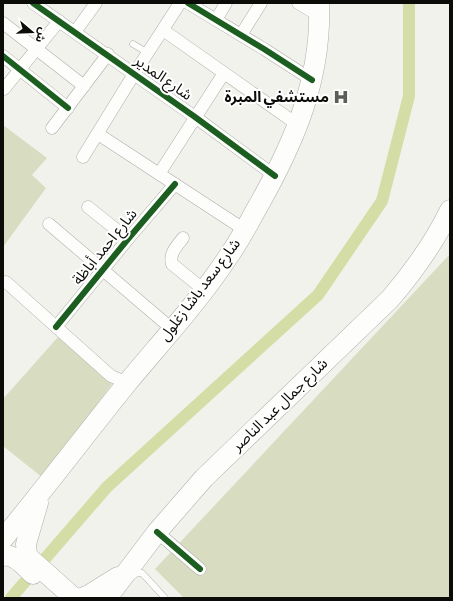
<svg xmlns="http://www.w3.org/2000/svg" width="453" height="601" viewBox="0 0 453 601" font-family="'Alegreya Sans','Noto Sans Arabic',sans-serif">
  <rect width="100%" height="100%" fill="#f1f2ec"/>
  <g fill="#d8ddc1">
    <path d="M3 125 47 158 32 175 46 188 3 247Z"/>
    <path d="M450 254V598H184L155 569Z"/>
    <path d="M58 337 112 384 43 478 3 446V399Z"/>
  </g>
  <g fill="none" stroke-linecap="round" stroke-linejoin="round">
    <path stroke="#d4dda5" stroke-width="12" d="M11 598 107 487 318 295 382 201 409 96V3"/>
    <defs>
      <g id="service">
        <path d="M133 44 148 53"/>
        <path d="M133 576 137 573H142L165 598"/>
      </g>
      <g id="minor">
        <path d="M33 3 195 117 275 176"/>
        <path d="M188 3 264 49 312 80"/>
        <path d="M298 3 320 16"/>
        <path d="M216 20 226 3"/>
        <path d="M3 23 84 86"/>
        <path d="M163 30 298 125"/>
        <path d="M75 32 96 3"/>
        <path d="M241 35 261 3"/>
        <path d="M3 56 68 108"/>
        <path d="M4 89 59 21"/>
        <path d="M52 128 108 54"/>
        <path d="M98 134 245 230"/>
        <path d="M83 157 134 74 180 3"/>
        <path d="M159 174 224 73"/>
        <path d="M88 207 128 239"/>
        <path d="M49 224 172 329"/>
        <path d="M183 238C177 246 169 253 172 264L204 290"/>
        <path d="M6 282 111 376 128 383"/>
        <path d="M56 327 128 239 175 184"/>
        <path d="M157 532 200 569"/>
      </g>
      <g id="trunk">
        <path d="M38 503 26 544 27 556 74 598H76"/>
        <path d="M3 539C46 487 86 434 128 382 162 341 199 301 228 257 239 242 248 224 257 208 294 143 322 79 319 3"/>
        <path d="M3 556C14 553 25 567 33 574"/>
        <path d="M82 598 89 595 118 577"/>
        <path d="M107 598 157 532 204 478 390 299C414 271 434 243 450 210"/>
      </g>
    </defs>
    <use href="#service" stroke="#adaea9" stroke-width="7"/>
    <use href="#minor" stroke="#adaea9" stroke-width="13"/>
    <use href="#trunk" stroke="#adaea9" stroke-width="21"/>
    <use href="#service" stroke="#fdfdfc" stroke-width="6"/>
    <use href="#minor" stroke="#fdfdfc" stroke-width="12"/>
    <use href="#trunk" stroke="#fdfdfc" stroke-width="20"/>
    <defs>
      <g id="cycleway">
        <path d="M33 3 195 117 275 176"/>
        <path d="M188 3 264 49 312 80"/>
        <path d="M3 56 68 108"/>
        <path d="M56 327 128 239 175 184"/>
        <path d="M157 532 200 569"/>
      </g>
    </defs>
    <use href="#cycleway" stroke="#fff" stroke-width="8"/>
    <use href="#cycleway" stroke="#1b5e20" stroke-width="6"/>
  </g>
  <defs>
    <symbol id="hospital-bare" viewBox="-9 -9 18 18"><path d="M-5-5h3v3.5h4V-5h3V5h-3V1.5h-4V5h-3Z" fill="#5c5c58" stroke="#fff" stroke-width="2.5" paint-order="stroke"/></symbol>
  </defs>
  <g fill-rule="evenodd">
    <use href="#hospital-bare" x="330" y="86" width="22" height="22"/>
  </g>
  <g text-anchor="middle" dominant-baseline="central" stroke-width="4" stroke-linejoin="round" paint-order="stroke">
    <g font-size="15" fill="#0b0c08" stroke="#fff">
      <text transform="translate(163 78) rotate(35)">شارع المدير</text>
      <text transform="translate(105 247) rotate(-51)">شارع احمد أباظة</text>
      <text transform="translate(200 290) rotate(-53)">شارع سعد باشا زغلول</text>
      <text transform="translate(280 405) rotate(-44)">شارع جمال عبد الناصر</text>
    </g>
    <g font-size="15" font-weight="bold" fill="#0b0c08" stroke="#fff" text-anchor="end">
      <text x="329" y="97">مستشفي المبرة</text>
    </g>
  </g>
  <rect width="453" height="601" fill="none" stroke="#0b0c08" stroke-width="8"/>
  <g transform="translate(32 32) rotate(109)" stroke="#ffffff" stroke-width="3" paint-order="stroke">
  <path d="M0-3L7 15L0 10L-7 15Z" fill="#0b0c08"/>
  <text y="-6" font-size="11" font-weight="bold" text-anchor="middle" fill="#0b0c08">ش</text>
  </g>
</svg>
